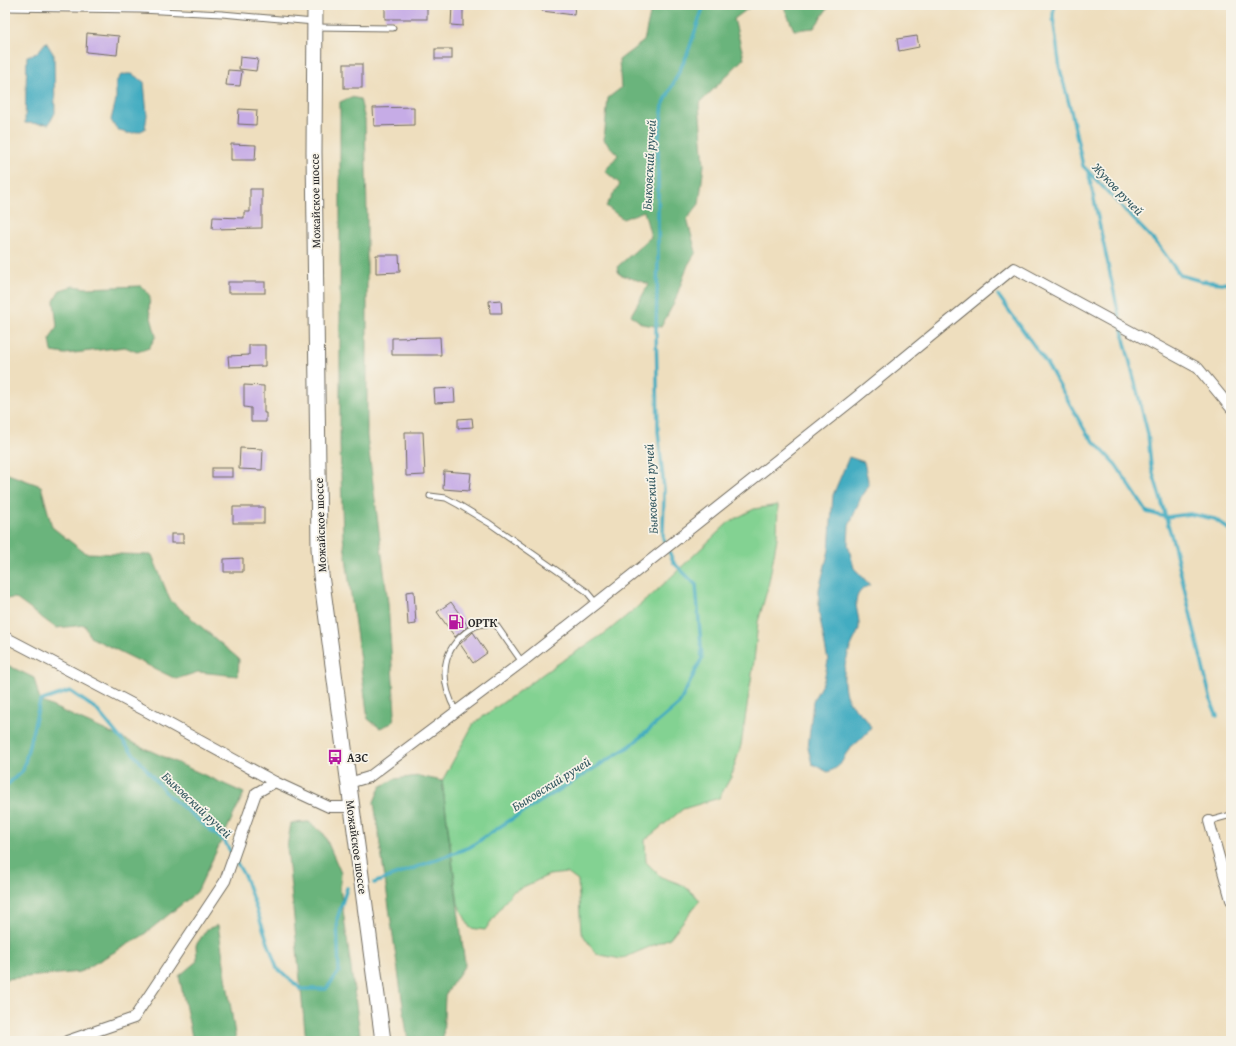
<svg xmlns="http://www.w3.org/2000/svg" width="1236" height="1046" viewBox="0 0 1236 1046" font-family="'Gentium Book Plus',serif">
  <rect width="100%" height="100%" fill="#f7f3e8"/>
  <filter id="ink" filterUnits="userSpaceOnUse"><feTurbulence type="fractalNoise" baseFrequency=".025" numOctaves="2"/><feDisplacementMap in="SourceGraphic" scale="8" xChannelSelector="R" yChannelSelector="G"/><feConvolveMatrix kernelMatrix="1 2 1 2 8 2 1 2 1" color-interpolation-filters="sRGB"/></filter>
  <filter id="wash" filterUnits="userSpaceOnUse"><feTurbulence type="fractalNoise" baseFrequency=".012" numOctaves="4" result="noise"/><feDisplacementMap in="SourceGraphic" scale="16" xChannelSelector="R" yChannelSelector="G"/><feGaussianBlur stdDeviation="0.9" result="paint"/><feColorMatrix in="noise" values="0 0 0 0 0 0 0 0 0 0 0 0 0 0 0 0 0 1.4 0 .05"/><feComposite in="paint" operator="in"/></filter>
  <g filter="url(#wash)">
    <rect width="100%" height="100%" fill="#eedebe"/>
    <path fill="#83d292" stroke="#577e5e" d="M778 505 777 538 768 587 758 622 754 661 741 745 731 777 719 798 683 809 645 840 646 862 661 877 683 885 700 900 670 938 621 959 596 954 581 932 578 881 567 873 549 875 512 892 485 930 470 928 458 904 442 781 474 723 550 669 608 631 652 595 729 522 754 509Z"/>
    <g fill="#6ab47c" stroke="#4a7054">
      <path d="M661 5H753L734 19 744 58 699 104 704 165 699 204 687 219 696 252 688 265 674 303 661 327 642 324 631 315 649 284 619 274 617 267 651 237 644 211 623 219 606 206 620 184 605 171 618 155 604 140 608 98 621 88 619 60 644 41 650 14Z"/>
      <path d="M783 5H829V6L814 28 794 30Z"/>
      <path d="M351 97 360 99 365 120 367 214V436L388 603 395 713 392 723 380 728 368 719 343 536 340 445V102Z"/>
      <path d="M74 286 86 288 141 286 150 296 149 310 156 336 149 348 137 352 125 347 65 354 52 352 50 339 57 326 54 301 60 290Z"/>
      <path d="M5 473 41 486 52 527 85 553 152 555 170 600 239 659 238 676 198 672 176 679 90 637 85 625 56 628 15 598 5 599Z"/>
      <path d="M5 664 34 678 40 701 244 793 197 892 142 936 80 972 5 979Z"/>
      <path d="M419 776 442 781 465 965 445 995 443 1041H408L374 802 380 787 394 779Z"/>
      <path d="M309 822 324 834 341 873 340 888 361 1041H306L287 847 291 823Z"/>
      <path d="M218 925 236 1041H193L179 976 197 961 196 945 207 929Z"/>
    </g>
    <g fill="#42acc1" stroke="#366c76">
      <path d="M46 42 54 55 55 113 49 124 25 123 27 56 37 53Z"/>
      <path d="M126 74H132L144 82 147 115 145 129C131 136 118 135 111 120L116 100V82L120 76Z"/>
      <path d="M849 457 864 462 869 485 862 495 849 526 848 545 854 568 870 585C865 587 859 591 857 597 854 607 860 617 859 627 859 632 854 639 852 644 845 660 841 677 846 695 849 707 866 714 871 728 865 736 859 741 851 748 840 758 847 764 828 772L812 764 808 748 813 701 824 680 828 661 819 614V589L829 550 833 495Z"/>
    </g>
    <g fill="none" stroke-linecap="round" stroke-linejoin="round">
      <g stroke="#42acc1" stroke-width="3.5">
        <path d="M1054 5 1053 17 1060 69 1072 115 1083 166 1159 246 1180 275 1201 281 1231 284"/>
        <path d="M1088 171 1124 339 1148 434 1151 466 1174 545 1211 701 1217 716"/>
        <path d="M998 295 1047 364 1087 434 1116 465 1147 512 1166 517 1190 514 1215 519 1231 531"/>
        <path d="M5 787 23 770 40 701 70 691 96 709 168 795 225 842 245 877 277 968 301 989H326L339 972 337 919 347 888"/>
        <path d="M374 883 470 847 504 824 630 746 679 704 702 658 696 585 674 563 663 538 664 489 658 431 656 327 658 261V144L663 105 687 55 704 5"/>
      </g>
    </g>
    <g id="blocks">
      <g fill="#c6ace6">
        <rect x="385" y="5" width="42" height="14"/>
        <path d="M452 5H463V26L451 25Z"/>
        <path d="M542 5H575L574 15 542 11Z"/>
        <path d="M87 33 119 36 117 55 86 52Z"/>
        <path d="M917 36 919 47 899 51 897 39Z"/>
        <rect x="435" y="49" width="17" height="10"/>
        <path d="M240 57 258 59 256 71 239 69Z"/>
        <rect x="344" y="64" width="18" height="24"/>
        <path d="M228 70 242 71 240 86 226 85Z"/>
        <path d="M414 107V125L374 126 373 108Z"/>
        <path d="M239 109 257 110 256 125 238 124Z"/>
        <path d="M231 144 256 145 255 160H231Z"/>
        <path d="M250 189H262V228L212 229 213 217 244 218V212H250Z"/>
        <path d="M376 255H399L400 272 376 273Z"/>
        <rect x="228" y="282" width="37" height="11"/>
        <path d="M501 300 502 313H490L489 301Z"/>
        <path d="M440 337 441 355H392V338Z"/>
        <path d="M249 345H265V366L229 367 228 356 249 355Z"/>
        <path d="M244 385 264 386V413H266V422H251V408L244 407Z"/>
        <path d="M454 388 455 402 435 403 434 389Z"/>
        <path d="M472 418 473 427 458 428V419Z"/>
        <path d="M405 432H423L425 475 406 476Z"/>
        <path d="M240 448 263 449 262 470 239 469Z"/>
        <rect x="212" y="468" width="20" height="9"/>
        <path d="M444 471 471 473 469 491 443 489Z"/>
        <rect x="233" y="507" width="31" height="16"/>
        <rect x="171" y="534" width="12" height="9"/>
        <path d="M243 558V572H224V559Z"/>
        <path d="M414 591 416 624 408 625 406 592Z"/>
        <path d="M451 602 468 626 455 637 437 612Z"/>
        <path d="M473 632 487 653 473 663 460 644Z"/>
      </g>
    </g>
  </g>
  <g filter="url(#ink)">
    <use href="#blocks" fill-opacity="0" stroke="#6f6a5e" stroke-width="1"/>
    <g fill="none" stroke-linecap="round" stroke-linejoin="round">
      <defs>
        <g id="service">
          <path d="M5 8 140 10 222 14 314 22"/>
          <path d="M315 27 393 28"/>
          <path d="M430 496 446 498 459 505 489 523 586 591 596 603"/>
          <path d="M456 711C441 684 439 654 465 633 475 625 483 622 496 625L522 662"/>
          <path d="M1209 821 1231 815"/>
        </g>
        <g id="minor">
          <path d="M5 637 144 710 275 782 329 807H351"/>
          <path d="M349 783 369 777 522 662 642 567 854 399 1014 268 1198 368 1231 408"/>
          <path d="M1209 821 1231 900"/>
          <path d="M67 1041 134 1018 225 881 256 793 275 782"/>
        </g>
        <path id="primary" d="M315 5 314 152 319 548 321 575 383 1041"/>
      </defs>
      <use href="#service" stroke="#6f6a5e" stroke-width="7"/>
      <use href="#minor" stroke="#6f6a5e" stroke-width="12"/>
      <use href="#primary" stroke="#6f6a5e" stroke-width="17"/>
      <use href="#service" stroke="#fff" stroke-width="5"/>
      <use href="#minor" stroke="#fff" stroke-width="10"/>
      <use href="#primary" stroke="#fff" stroke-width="15"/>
    </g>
  </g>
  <defs>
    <symbol id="fuel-bare" viewBox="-9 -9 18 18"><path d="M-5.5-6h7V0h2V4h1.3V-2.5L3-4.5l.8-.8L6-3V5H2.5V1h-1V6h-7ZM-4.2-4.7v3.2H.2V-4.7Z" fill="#b5179e" stroke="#f7f3e8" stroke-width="2.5" paint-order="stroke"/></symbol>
    <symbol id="bus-bare" viewBox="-9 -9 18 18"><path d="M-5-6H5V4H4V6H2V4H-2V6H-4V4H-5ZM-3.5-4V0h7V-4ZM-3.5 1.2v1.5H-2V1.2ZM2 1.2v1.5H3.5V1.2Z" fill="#b5179e" stroke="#f7f3e8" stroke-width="2.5" paint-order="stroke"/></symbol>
  </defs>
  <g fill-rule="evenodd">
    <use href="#fuel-bare" x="445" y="611" width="22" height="22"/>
    <use href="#bus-bare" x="324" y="746" width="22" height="22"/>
  </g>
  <g text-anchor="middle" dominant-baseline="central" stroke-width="3.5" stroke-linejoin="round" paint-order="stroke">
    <g font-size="12" fill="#2b2b2b" stroke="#f7f3e8">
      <text transform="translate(315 201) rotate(-91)">Можайское шоссе</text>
      <text transform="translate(320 525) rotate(-92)">Можайское шоссе</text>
      <text transform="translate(357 847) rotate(82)">Можайское шоссе</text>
    </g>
    <g font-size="12" font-weight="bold" fill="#2b2b2b" stroke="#f7f3e8" text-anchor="start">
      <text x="468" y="622">ОРТК</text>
      <text x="347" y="757">АЗС</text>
    </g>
    <g font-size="13" font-style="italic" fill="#335860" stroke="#f7f3e8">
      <text transform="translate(649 165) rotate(-87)">Быковский ручей</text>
      <text transform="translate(1118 189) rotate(46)">Жуков ручей</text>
      <text transform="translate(651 489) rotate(-93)">Быковский ручей</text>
      <text transform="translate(551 784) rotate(-32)">Быковский ручей</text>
      <text transform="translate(197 805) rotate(43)">Быковский ручей</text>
    </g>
  </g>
  <rect width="1236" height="1046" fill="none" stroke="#f7f3e8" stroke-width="20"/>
</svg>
